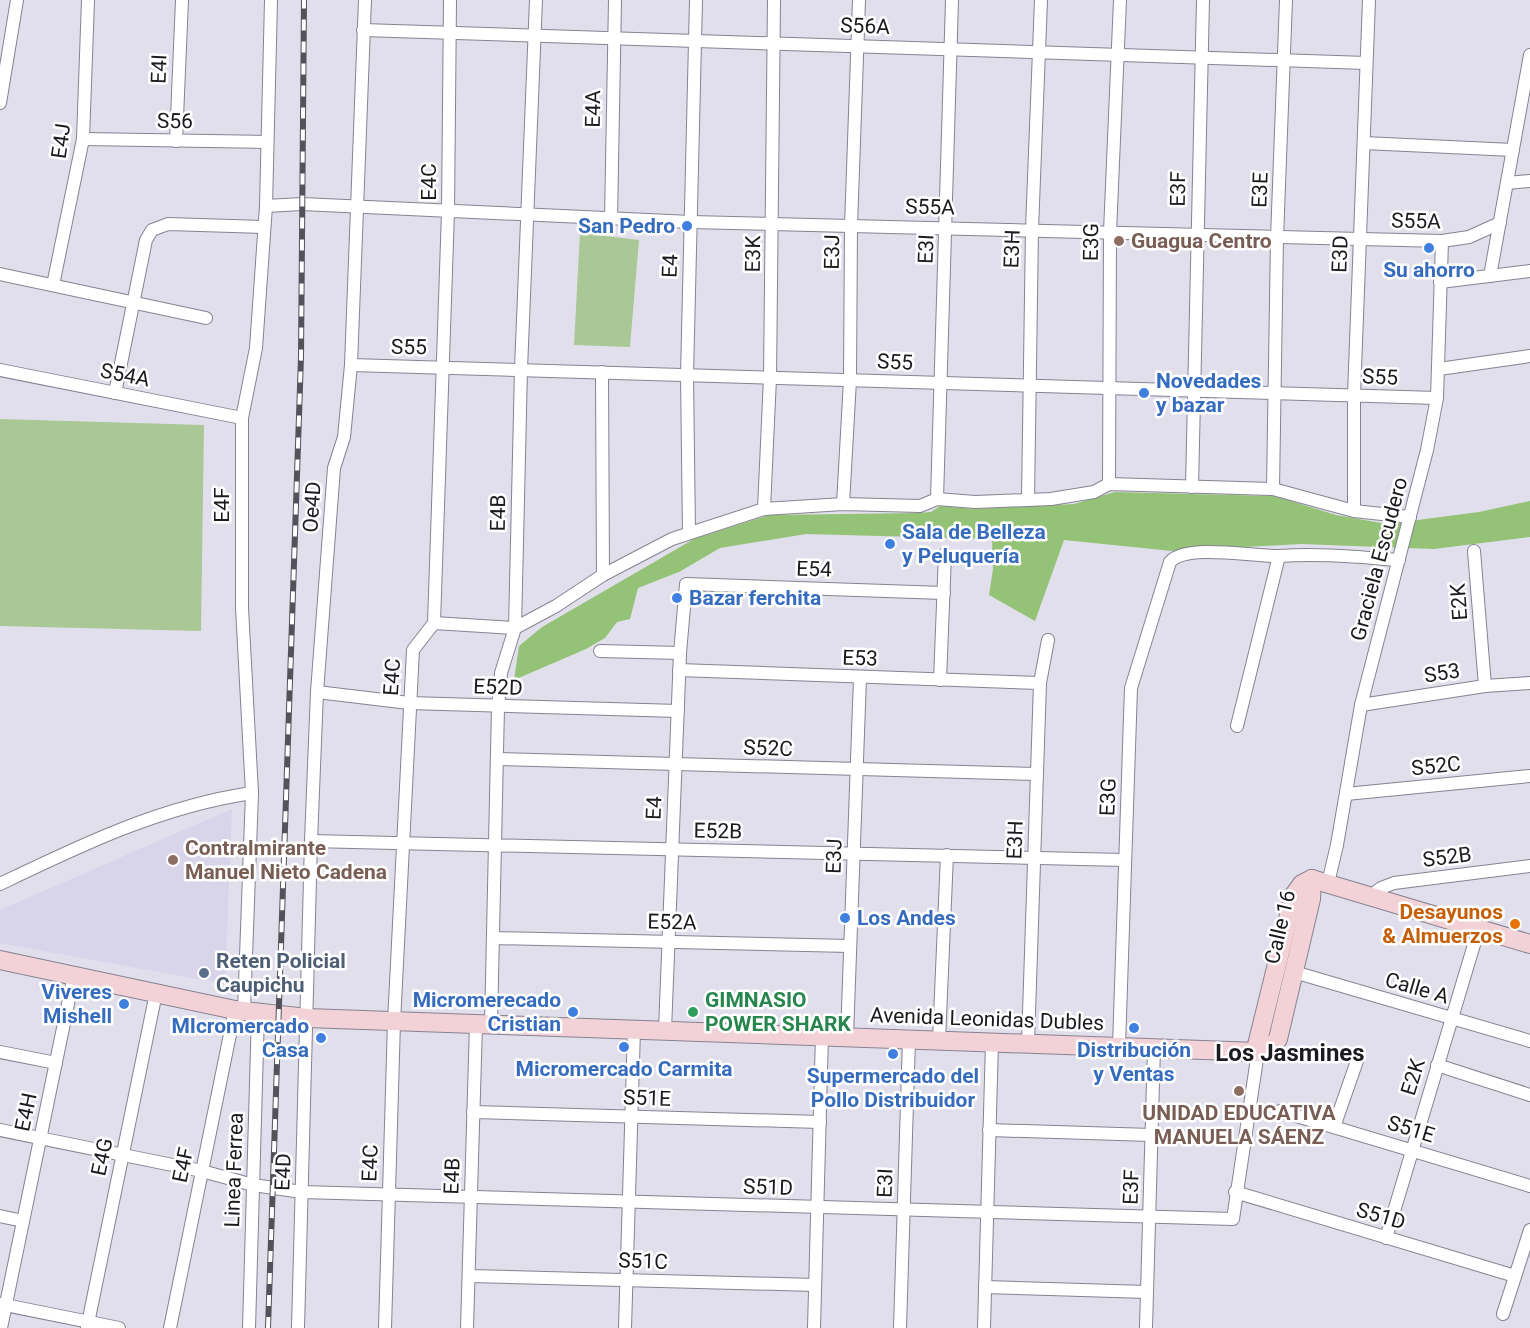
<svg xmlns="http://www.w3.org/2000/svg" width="1530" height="1328" viewBox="0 0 1530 1328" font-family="Roboto,sans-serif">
  <rect width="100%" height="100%" fill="#e2dfed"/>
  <path fill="#d8d4ea" d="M232 809 225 984 0 943V910Z"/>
  <g fill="#a9c896">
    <path d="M580 233 639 240 630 347 574 345Z"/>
    <path d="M0 419 204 425 201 631 0 626Z"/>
  </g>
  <path fill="#94c276" d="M1115 492 1275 496 1336 515 1387 524 1479 512 1530 501V537L1434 549 1301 544 1172 551 1064 540 1035 621 989 595 993 569 992 539 806 534 720 548 679 572 638 588 630 619 617 622 605 638 586 649 514 680 519 646 542 627 694 539 769 515 918 513 931 512 940 506 974 509 1074 504Z"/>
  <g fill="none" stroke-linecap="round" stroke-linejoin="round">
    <defs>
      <g id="minor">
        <path d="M363 30 1366 63"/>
        <path d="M0 103 17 0"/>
        <path d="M83 139 265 142"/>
        <path d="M176 141 182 0"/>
        <path d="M1364 143 1513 150"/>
        <path d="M1507 183 1530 181"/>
        <path d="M266 206 302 204 691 222 1442 241 1469 237 1500 223"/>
        <path d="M611 219 615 0"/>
        <path d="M0 274 206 318"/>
        <path d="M1490 276 1530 55"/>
        <path d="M1440 282 1530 271"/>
        <path d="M53 285 83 139 88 0"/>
        <path d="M351 365 1437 398"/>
        <path d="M1439 369 1530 356"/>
        <path d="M0 370 242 418"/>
        <path d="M602 372 603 575"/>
        <path d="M115 393 146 240 152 230 168 224 263 227"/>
        <path d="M1109 484 1110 232 1120 0"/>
        <path d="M1192 487 1203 0"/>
        <path d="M1273 489 1277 238 1286 0"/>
        <path d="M937 499 952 0"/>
        <path d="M1028 500 1032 229 1041 0"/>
        <path d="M843 504 850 380 851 226 859 0"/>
        <path d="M764 509 770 378 774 0"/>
        <path d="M1354 511V395L1369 0"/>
        <path d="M689 533 687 375 696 0"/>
        <path d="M1474 551 1485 686"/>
        <path d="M434 623 515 628 556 606 603 575 672 539 764 509 843 504 920 506 937 499 975 502 1051 499 1094 492 1109 484 1273 489 1354 511 1410 517"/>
        <path d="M600 651 680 653"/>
        <path d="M679 670 1040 683"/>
        <path d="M940 680 945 554"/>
        <path d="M317 692 409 703 678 711"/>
        <path d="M1361 705 1485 686 1530 683"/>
        <path d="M1237 726 1279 556"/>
        <path d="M497 759 1037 774"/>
        <path d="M1346 794 1530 776"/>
        <path d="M311 841 1125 860"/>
        <path d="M1328 883 1337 845 1361 705 1427 450 1437 398 1442 241"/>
        <path d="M0 884C81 845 162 806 252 793"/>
        <path d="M1371 896 1381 888 1394 883 1530 866"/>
        <path d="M493 938 850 946"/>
        <path d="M1294 972 1530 1041"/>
        <path d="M244 1011 252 793 242 608V418L256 348 266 206 271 0"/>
        <path d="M491 1025 498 707 501 673 515 628 521 369 536 0"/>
        <path d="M665 1030 680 653 686 584 944 593"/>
        <path d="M847 1036 860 678"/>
        <path d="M939 1040 947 855"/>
        <path d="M1028 1043 1040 683 1048 640"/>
        <path d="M1119 1046 1131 688 1170 562C1187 543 1254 557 1279 556 1319 553 1358 557 1399 560"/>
        <path d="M0 1052 56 1063"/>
        <path d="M1437 1065 1530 1095"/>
        <path d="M1280 1111 1530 1186"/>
        <path d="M473 1112 820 1122"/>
        <path d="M1334 1127 1358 1058"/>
        <path d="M0 1130 202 1171 253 1185 302 1192 1233 1219 1258 1052"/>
        <path d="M989 1130 1151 1135"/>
        <path d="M1235 1192 1515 1276"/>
        <path d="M0 1216 23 1221"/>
        <path d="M1386 1238 1479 928"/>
        <path d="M469 1276 815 1285"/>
        <path d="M985 1287 1147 1292"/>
        <path d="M0 1304 119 1328"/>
        <path d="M1503 1314 1530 1230"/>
        <path d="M1 1328 74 975"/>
        <path d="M87 1328 156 993"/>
        <path d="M170 1328 235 1010"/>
        <path d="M249 1328 258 1013"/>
        <path d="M298 1328 311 841 317 692 334 468 344 437 351 365 365 0"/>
        <path d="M385 1328 394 1022 413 650 434 623 448 212 450 0"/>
        <path d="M467 1328 476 1025"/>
        <path d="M625 1328 634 1029"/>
        <path d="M814 1328 822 1035"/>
        <path d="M900 1328 909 1039"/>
        <path d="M984 1328 992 1042"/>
        <path d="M1146 1328 1154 1047"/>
      </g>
      <g id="secondary">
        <path d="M1312 879 1530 944"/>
        <path d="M0 960 235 1010 307 1018 1258 1052 1269 1049 1278 1039 1311 899 1312 879"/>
        <path d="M1258 1052 1257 1045 1294 895 1302 884 1312 879"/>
      </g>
    </defs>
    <use href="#minor" stroke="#868391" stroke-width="14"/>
    <use href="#secondary" stroke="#868391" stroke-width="20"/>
    <use href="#minor" stroke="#fff" stroke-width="12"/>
    <use href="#secondary" stroke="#f3d2d7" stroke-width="18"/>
    <defs>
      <path id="rail" d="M268 1328 301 357 304 0"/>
    </defs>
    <use href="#rail" stroke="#535159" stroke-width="6"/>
    <use href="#rail" stroke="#fff" stroke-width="4" stroke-dasharray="11" stroke-linecap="butt"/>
  </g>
  <g fill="#3f7fe0" stroke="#fff" stroke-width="2">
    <circle cx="687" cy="226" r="6"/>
    <circle cx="1429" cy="248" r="6"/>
    <circle cx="1144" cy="393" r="6"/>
    <circle cx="890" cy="544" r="6"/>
    <circle cx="677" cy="598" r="6"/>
    <circle cx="845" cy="918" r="6"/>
    <circle cx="124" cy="1004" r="6"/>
    <circle cx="573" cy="1012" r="6"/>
    <circle cx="1134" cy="1028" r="6"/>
    <circle cx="321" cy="1038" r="6"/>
    <circle cx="624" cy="1047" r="6"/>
    <circle cx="893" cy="1054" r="6"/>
  </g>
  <g fill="#8d6e63" stroke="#fff" stroke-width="2">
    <circle cx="1119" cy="241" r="6"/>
    <circle cx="173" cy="860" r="6"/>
    <circle cx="1239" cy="1091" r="6"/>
  </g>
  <circle fill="#e8710a" stroke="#fff" stroke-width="2" cx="1515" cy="924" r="6"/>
  <circle fill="#5c6f8a" stroke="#fff" stroke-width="2" cx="204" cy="973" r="6"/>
  <circle fill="#2e9e5b" stroke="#fff" stroke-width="2" cx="693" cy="1012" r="6"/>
  <g text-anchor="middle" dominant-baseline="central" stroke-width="5" stroke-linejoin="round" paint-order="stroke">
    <g font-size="21" fill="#1b1a1f" stroke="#fff">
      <text transform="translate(865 26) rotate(2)">S56A</text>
      <text transform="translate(159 69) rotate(-88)">E4I</text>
      <text transform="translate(593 109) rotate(-89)">E4A</text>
      <text transform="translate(175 121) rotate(1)">S56</text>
      <text transform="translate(61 141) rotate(-82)">E4J</text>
      <text transform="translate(429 182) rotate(-90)">E4C</text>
      <text transform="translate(1178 189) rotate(-89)">E3F</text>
      <text transform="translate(1260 190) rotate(-88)">E3E</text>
      <text transform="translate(930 207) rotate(1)">S55A</text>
      <text transform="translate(1416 221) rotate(1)">S55A</text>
      <text transform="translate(1091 242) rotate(-89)">E3G</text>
      <text transform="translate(926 249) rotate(-88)">E3I</text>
      <text transform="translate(1012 249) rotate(-88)">E3H</text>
      <text transform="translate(832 252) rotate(-89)">E3J</text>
      <text transform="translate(753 254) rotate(-89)">E3K</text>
      <text transform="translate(1340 254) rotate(-88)">E3D</text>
      <text transform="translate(670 266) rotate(-88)">E4</text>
      <text transform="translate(409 347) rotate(1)">S55</text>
      <text transform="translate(895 362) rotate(2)">S55</text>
      <text transform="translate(125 375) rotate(11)">S54A</text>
      <text transform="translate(1380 377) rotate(2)">S55</text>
      <text transform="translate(222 505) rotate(-90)">E4F</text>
      <text transform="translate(312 507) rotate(-86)">Oe4D</text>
      <text transform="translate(498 513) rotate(-89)">E4B</text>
      <text transform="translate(1379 559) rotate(-75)">Graciela Escudero</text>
      <text transform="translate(814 569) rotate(2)">E54</text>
      <text transform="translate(1459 602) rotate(-94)">E2K</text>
      <text transform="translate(860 658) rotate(2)">E53</text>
      <text transform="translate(1442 673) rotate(-9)">S53</text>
      <text transform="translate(392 677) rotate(-86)">E4C</text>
      <text transform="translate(498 687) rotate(2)">E52D</text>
      <text transform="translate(768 748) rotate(2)">S52C</text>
      <text transform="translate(1436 766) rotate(-6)">S52C</text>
      <text transform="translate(1108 797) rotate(-88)">E3G</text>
      <text transform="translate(654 808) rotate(-88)">E4</text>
      <text transform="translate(718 831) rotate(1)">E52B</text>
      <text transform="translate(1015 840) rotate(-88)">E3H</text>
      <text transform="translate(834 856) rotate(-88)">E3J</text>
      <text transform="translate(1447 857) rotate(-7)">S52B</text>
      <text transform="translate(672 922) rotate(1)">E52A</text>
      <text transform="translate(1280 927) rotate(-77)">Calle 16</text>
      <text transform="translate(1417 988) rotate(16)">Calle A</text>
      <text transform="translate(987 1019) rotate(2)">Avenida Leonidas Dubles</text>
      <text transform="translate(1413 1077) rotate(-73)">E2K</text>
      <text transform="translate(647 1098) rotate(2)">S51E</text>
      <text transform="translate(26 1112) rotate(-78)">E4H</text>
      <text transform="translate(1411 1129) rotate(17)">S51E</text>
      <text transform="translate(102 1157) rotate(-78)">E4G</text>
      <text transform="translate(370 1163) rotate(-88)">E4C</text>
      <text transform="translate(183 1165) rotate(-78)">E4F</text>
      <text transform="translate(234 1170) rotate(-88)">Linea Ferrea</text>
      <text transform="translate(283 1172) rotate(-88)">E4D</text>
      <text transform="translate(452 1176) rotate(-88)">E4B</text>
      <text transform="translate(885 1183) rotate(-88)">E3I</text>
      <text transform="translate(768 1187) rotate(2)">S51D</text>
      <text transform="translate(1131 1187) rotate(-88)">E3F</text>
      <text transform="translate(1381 1216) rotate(16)">S51D</text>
      <text transform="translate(643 1261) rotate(2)">S51C</text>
    </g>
    <g font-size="21" font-weight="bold" fill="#366cbe" stroke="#fff" text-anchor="end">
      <text x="675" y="226">San Pedro</text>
      <text x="1429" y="270" text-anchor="middle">Su ahorro</text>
      <text x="1156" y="381" text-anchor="start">Novedades<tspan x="1156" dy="24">y bazar</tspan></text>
      <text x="902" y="532" text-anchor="start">Sala de Belleza<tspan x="902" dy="24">y Peluquería</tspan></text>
      <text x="689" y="598" text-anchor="start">Bazar ferchita</text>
      <text x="857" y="918" text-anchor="start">Los Andes</text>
      <text x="112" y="992">Viveres<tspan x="112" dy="24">Mishell</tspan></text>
      <text x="561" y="1000">Micromerecado<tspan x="561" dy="24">Cristian</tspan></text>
      <text x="309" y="1026">MIcromercado<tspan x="309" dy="24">Casa</tspan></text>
      <text x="1134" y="1050" text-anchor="middle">Distribución<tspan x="1134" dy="24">y Ventas</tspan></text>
      <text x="624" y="1069" text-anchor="middle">Micromercado Carmita</text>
      <text x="893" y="1076" text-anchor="middle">Supermercado del<tspan x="893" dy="24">Pollo Distribuidor</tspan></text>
    </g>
    <g font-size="21" font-weight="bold" fill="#785e54" stroke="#fff" text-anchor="start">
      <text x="1131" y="241">Guagua Centro</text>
      <text x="185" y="848">Contralmirante<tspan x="185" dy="24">Manuel Nieto Cadena</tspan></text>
      <text x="1239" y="1113" text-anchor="middle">UNIDAD EDUCATIVA<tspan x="1239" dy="24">MANUELA SÁENZ</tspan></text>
    </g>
    <g font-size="21" font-weight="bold" fill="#c56008" stroke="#fff" text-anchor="end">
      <text x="1503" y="912">Desayunos<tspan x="1503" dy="24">&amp; Almuerzos</tspan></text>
    </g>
    <g font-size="21" font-weight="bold" fill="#4e5e75" stroke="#fff" text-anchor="start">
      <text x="216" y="961">Reten Policial<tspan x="216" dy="24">Caupichu</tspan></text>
    </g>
    <g font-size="21" font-weight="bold" fill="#27864d" stroke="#fff" text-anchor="start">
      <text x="705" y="1000">GIMNASIO<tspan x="705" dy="24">POWER SHARK</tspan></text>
    </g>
    <g font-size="24" font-weight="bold" fill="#1b1a1f" stroke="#fff">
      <text x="1290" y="1053">Los Jasmines</text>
    </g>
  </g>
</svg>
